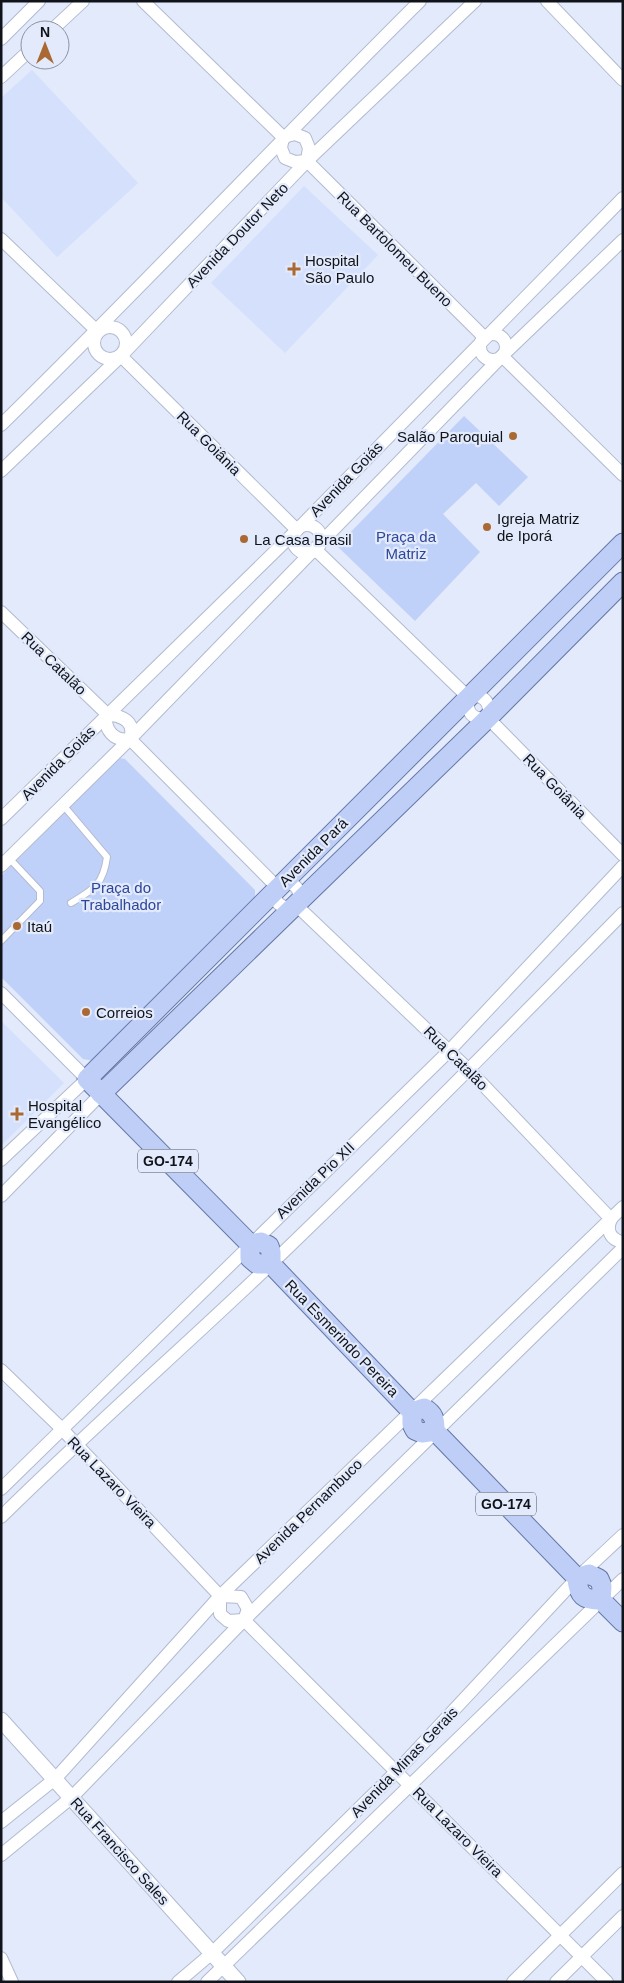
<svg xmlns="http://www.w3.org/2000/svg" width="624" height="1983" viewBox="0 0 624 1983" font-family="Arial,sans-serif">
  <rect width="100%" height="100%" fill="#e2eafb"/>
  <g fill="#d4e0fc">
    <path d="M32 70 138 183 57 257 1 197V98Z"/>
    <path d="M304 186 378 255 285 353 211 283Z"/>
    <path d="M1 1021 64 1083 2 1145H1Z"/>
  </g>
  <g fill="#c0d1f9">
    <path d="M464 416 528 477 499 506 476 483 443 514 480 552 415 621 337 546Z"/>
    <path d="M119 758 125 759 255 890V902L94 1061 83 1059 1 977V876Z"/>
  </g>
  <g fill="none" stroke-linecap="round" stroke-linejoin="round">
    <defs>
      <g id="service">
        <path d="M63 805 107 857C103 885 94 889 71 903"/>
        <path d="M1 941 40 901V891L9 858"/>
      </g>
      <g id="minor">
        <path d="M143 1 283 137"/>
        <path d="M547 1 623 80"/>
        <path d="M52 30 83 1"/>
        <path d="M1 39 39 1"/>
        <path d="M1 77 30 50"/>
        <path d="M283 137 281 148 285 158 295 162 307 161 484 337"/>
        <path d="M283 137 295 134 305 138 309 148 307 161"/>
        <path d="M1 239 97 331"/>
        <circle cx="110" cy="343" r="16"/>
        <circle cx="493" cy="347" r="13"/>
        <path d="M121 356 297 530"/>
        <path d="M502 356 623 475"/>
        <path d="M1 425C143 286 279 141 420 1"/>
        <path d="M1 471 121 356 307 161 475 1"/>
        <circle cx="307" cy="539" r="14"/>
        <path d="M316 550 468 697"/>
        <path d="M1 612 107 714C122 716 136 721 130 739"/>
        <path d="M468 697C483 693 492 702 488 718"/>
        <path d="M468 697C466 712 472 721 488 718"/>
        <path d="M107 714C103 729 114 742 130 739"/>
        <path d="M488 718 623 855"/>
        <path d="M130 739 277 887"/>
        <path d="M1 819 297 530 623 198"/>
        <path d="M1 866 130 739 502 356 623 240"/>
        <circle cx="287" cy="895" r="12"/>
        <path d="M295 904 469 1070 611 1219"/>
        <path d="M1 993 87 1079 1 1160"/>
        <path d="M1 1196 101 1094"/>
        <path d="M611 1219C606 1230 610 1240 623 1242"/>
        <path d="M1 1370 61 1428 220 1596V1614L228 1621 244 1620 607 1982"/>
        <path d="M1 1489 449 1051 623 866"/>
        <path d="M1 1517C89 1430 182 1349 271 1264 391 1149 507 1031 623 913"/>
        <path d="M220 1596 241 1597 248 1609 244 1620"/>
        <path d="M1 1822 56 1778 220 1596 623 1207"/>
        <path d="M1 1855 72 1797 244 1620 623 1248"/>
        <path d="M1 1958 12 1982"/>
        <path d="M178 1982 211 1954 397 1771 577 1578 623 1535"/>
        <path d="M207 1982 623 1579"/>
        <path d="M513 1982 623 1873"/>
        <path d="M556 1982 623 1916"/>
      </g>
      <path id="tertiary" d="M1 1720 238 1982"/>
      <g id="primary">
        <path d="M101 1094 488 718 623 582"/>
        <path d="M250 1244 87 1079 623 543"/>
        <path d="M250 1244 261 1242 269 1246 271 1252V1264L412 1412V1424L415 1430 422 1433 435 1431"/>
        <path d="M250 1244V1258L257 1264H271"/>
        <path d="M412 1412 424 1408C434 1414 435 1419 435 1431L577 1578C578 1596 584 1600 601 1600L623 1622"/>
        <path d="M577 1578 589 1574 599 1579 602 1586 601 1600"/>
      </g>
    </defs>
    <use href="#service" stroke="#b2bacf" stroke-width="8"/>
    <use href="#minor" stroke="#b2bacf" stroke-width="14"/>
    <use href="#tertiary" stroke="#b2bacf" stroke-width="17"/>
    <use href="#primary" stroke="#6577a6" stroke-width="21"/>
    <use href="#service" stroke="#fff" stroke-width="6"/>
    <use href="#minor" stroke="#fff" stroke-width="12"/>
    <use href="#tertiary" stroke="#fff" stroke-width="15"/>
    <use href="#primary" stroke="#becef7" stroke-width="19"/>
  </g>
  <g fill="#aa6933" stroke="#e2eafb" stroke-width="2">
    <path d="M291.5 261.5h5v5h5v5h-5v5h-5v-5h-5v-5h5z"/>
    <circle cx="513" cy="436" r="5"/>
    <circle cx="487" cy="527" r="5"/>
    <circle cx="244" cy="539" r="5"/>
    <circle cx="17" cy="926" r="5"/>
    <circle cx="86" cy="1012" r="5"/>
    <path d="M14.5 1106.5h5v5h5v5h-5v5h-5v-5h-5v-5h5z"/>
  </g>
  <g text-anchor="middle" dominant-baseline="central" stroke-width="4.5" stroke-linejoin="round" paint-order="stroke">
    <g fill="#e2eafb" stroke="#4f545e" stroke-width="1">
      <rect x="138" y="1149.5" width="60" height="23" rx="4"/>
      <rect x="476" y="1492.5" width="60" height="23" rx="4"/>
    </g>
    <g font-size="14" font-weight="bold" fill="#10131a">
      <text x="168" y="1161">GO-174</text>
      <text x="506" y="1504">GO-174</text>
    </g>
    <g font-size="15" fill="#10131a" stroke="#e2eafb">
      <text transform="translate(237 235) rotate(-46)">Avenida Doutor Neto</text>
      <text transform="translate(395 249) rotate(45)">Rua Bartolomeu Bueno</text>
      <text transform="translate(209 443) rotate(45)">Rua Goiânia</text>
      <text transform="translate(346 479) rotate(-46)">Avenida Goiás</text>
      <text transform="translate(54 663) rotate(44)">Rua Catalão</text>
      <text transform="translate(58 763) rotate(-45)">Avenida Goiás</text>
      <text transform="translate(555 786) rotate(46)">Rua Goiânia</text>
      <text transform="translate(313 852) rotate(-45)">Avenida Pará</text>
      <text transform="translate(456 1058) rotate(45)">Rua Catalão</text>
      <text transform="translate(315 1180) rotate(-44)">Avenida Pio XII</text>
      <text transform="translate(342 1338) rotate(46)">Rua Esmerindo Pereira</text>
      <text transform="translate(112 1482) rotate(46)">Rua Lazaro Vieira</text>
      <text transform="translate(308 1511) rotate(-44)">Avenida Pernambuco</text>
      <text transform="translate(404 1762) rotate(-46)">Avenida Minas Gerais</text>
      <text transform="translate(458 1832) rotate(45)">Rua Lazaro Vieira</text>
      <text transform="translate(120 1851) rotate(48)">Rua Francisco Sales</text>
    </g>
    <g font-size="15" fill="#10131a" stroke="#e2eafb" text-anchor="start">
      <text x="305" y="260">Hospital<tspan x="305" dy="17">São Paulo</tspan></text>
      <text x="503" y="436" text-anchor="end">Salão Paroquial</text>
      <text x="497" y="518">Igreja Matriz<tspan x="497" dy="17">de Iporá</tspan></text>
      <text x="254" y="539">La Casa Brasil</text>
      <text x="27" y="926">Itaú</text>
      <text x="96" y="1012">Correios</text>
      <text x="28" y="1105">Hospital<tspan x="28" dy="17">Evangélico</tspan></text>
    </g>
    <g font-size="15" fill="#2e469a" stroke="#e2eafb">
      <text x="406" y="536">Praça da<tspan x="406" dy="17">Matriz</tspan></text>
      <text x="121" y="887">Praça do<tspan x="121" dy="17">Trabalhador</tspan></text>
    </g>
  </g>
  <rect width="624" height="1983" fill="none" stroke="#10131a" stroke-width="5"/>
  <g transform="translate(45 45)"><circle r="24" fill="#e2eafb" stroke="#8e94a1"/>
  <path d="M0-4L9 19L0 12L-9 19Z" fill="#aa6933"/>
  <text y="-8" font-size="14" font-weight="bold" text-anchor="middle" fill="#10131a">N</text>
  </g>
</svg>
